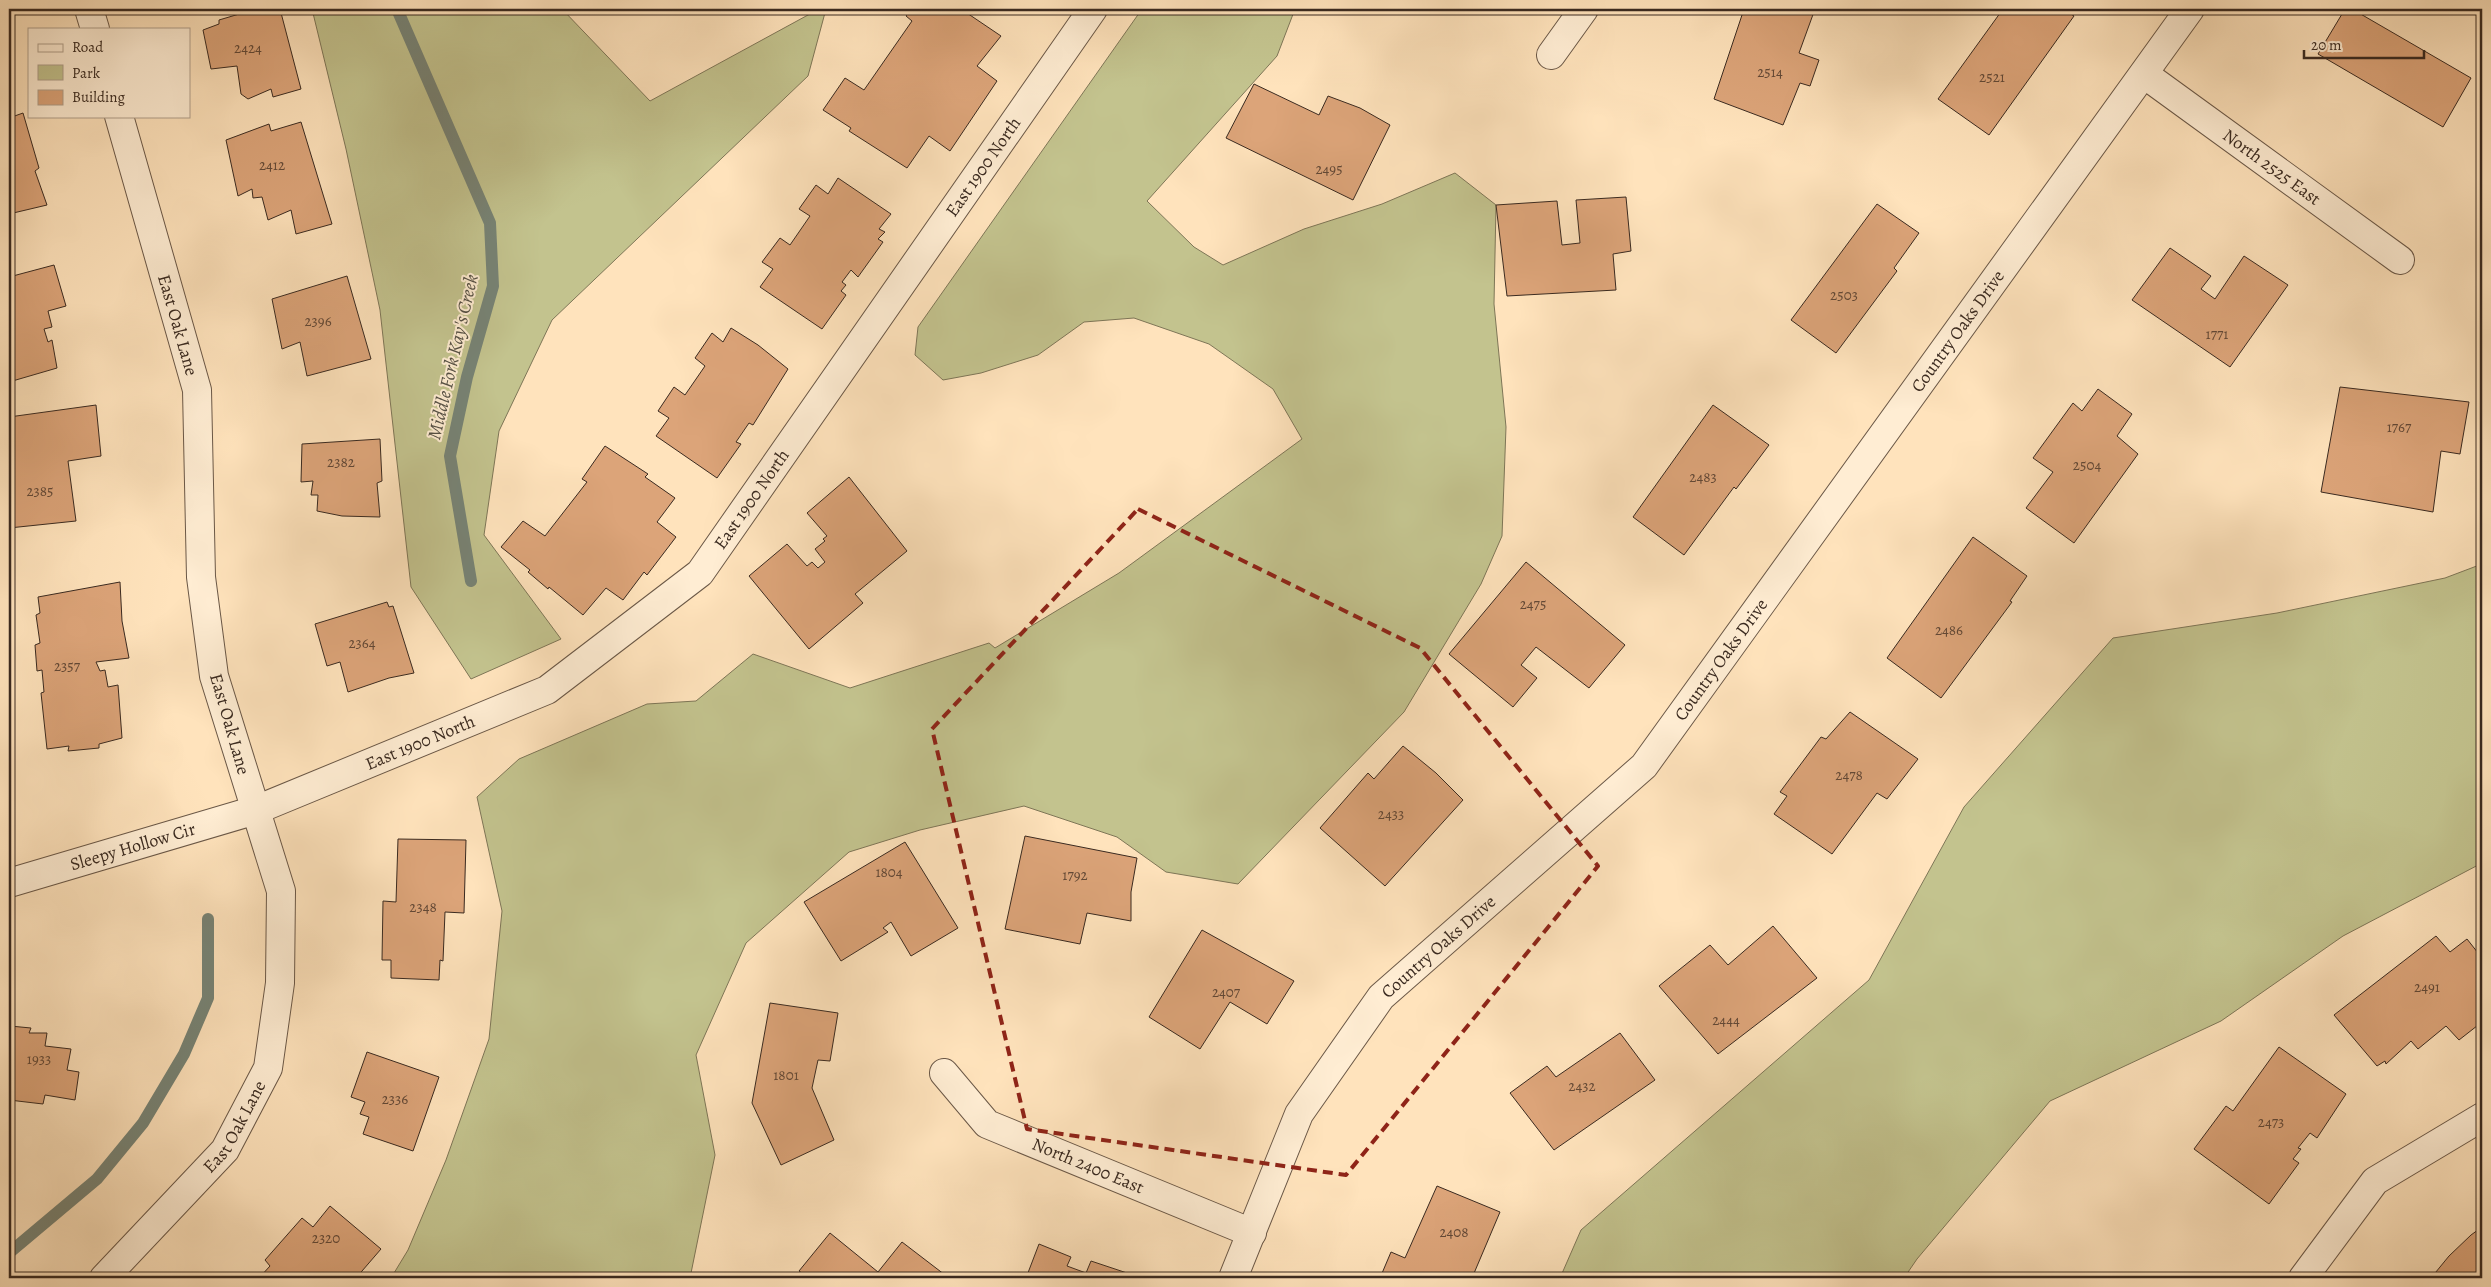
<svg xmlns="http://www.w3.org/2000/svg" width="2491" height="1287" viewBox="0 0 2491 1287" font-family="Alegreya,serif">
  <rect width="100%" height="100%" fill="#ffe3bc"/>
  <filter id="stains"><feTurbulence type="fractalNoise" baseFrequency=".004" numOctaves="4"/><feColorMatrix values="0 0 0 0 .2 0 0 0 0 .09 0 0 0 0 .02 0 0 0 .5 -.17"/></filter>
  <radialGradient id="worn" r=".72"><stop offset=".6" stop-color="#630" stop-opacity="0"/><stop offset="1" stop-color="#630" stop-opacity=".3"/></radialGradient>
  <g fill="#c3c38e" stroke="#7e7657">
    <path d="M312 9H562L650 101 819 9H826L808 76 552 320 499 431 484 535 561 639 471 679 411 587 380 310 346 149Z"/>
    <path d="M1142 9H1295L1277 56 1147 201 1194 247 1223 265 1304 229 1382 204 1455 173 1496 205 1494 304 1506 427 1502 536 1481 584 1404 712 1238 884 1166 872 1117 837 1024 806 920 830 849 852 746 943 696 1055 715 1155 690 1278H391L408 1250 446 1160 489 1039 502 911 477 797 519 759 647 704 696 701 753 654 850 688 989 643 995 648 1119 573 1302 439 1273 389 1209 344 1134 318 1084 322 1038 355 981 373 943 380 915 355 918 327Z"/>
    <path d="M2482 564V863L2343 936 2221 1021 2050 1101 1917 1259 1904 1278H1560L1581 1230 1869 980 1964 807 2113 638 2277 613 2445 578Z"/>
  </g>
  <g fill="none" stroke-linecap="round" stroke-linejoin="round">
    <g stroke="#778375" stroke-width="12">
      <path d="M397 9 490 223 493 286 467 377 450 456 471 581"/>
      <path d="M9 1253 97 1179 143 1123 184 1054 208 998V919"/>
    </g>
  </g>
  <g fill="#dca479" stroke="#3a2a20">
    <path d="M256 9H280L301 89 273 97 271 89 248 99 241 94 237 66 211 69 203 30 219 24V20Z"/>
    <path d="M911 9H966L964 11 1001 36 977 66 997 81 950 151 929 136 907 168 849 131 851 128 823 110 845 78 864 90 912 21 906 16Z"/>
    <path d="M1744 9H1815L1799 53 1819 60 1810 86 1800 83 1783 125 1714 99Z"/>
    <path d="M2003 9H2063L2074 16 1989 135 1938 99Z"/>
    <path d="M2345 9H2352L2471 78 2443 127 2318 54Z"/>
    <path d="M1254 84 1319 115 1328 96 1360 108 1390 125 1353 200 1226 138Z"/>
    <path d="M23 113 39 168 35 171 47 205 9 214V118Z"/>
    <path d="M301 122 332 224 296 234 291 210 268 220 262 197 253 198 252 189 238 196 226 140 269 124 271 131Z"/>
    <path d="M838 178 891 214 879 229 885 232 878 239 883 242 858 277 851 270 842 282 846 285 841 291 846 295 822 329 760 287 773 269 762 262 780 238 790 245 810 216 799 209 816 185 828 194Z"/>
    <path d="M1626 197 1631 251 1613 254 1616 290 1507 296 1496 205 1557 201 1562 245 1580 243 1576 200Z"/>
    <path d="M1877 204 1919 233 1894 268 1897 271 1836 353 1791 320Z"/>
    <path d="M2170 248 2211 276 2201 289 2215 299 2244 256 2288 285 2230 367 2132 300Z"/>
    <path d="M54 265 66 306 48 311 52 327 44 329 48 342 52 340 57 368 9 382V277Z"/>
    <path d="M347 276 371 359 307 376 300 342 282 349 272 299Z"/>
    <path d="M731 328 758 345 788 369 753 425 749 423 736 442 741 444 717 478 656 436 669 418 658 411 674 387 685 395 705 366 695 358 712 333 723 342Z"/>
    <path d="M2340 387 2469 402 2460 454 2441 451 2433 512 2321 492Z"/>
    <path d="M2098 389 2132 414 2117 436 2138 454 2074 543 2026 508 2053 472 2033 458 2073 403 2082 411Z"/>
    <path d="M96 405 101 456 68 461 76 521 9 528V417Z"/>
    <path d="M1713 405 1769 445 1736 489 1734 487 1684 555 1633 517Z"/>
    <path d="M380 439 382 481 377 483 380 517 342 516 317 511 318 495H311L313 481 301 482 302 444Z"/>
    <path d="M605 446 648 474 645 477 675 498 657 522 676 537 647 575 644 572 623 600 606 588 583 615 549 587 548 589 528 572 530 570 501 547 523 521 545 536 587 482 582 479Z"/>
    <path d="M849 477 907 551 855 594 863 603 809 649 749 576 787 544 807 566 812 562 818 568 825 562 815 549 825 541 823 539 827 536 807 513Z"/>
    <path d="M1973 537 2027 576 2010 601 2012 602 1941 698 1887 658Z"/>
    <path d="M1526 562 1625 645 1589 688 1536 647 1521 665 1537 678 1513 707 1449 654Z"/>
    <path d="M120 582 122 621 129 658 96 662 100 671 105 670 108 687 118 685 122 738 99 744V748L68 751 69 746 47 749 41 693 44 692 42 670 37 671 35 645 40 643 36 615 40 613 38 597Z"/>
    <path d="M387 602 389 607 393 606 414 673 389 678 348 692 340 662 327 666 315 624Z"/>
    <path d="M1850 712 1918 759 1887 799 1877 793 1832 854 1774 814 1787 796 1780 792 1821 737 1826 739Z"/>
    <path d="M1403 746 1436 773 1463 800 1385 886 1320 828 1368 773 1374 779Z"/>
    <path d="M1025 836 1137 858 1131 892V921L1087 913 1080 944 1005 929Z"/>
    <path d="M398 839 466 840 464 913 445 912 443 961 440 960 439 980 391 978V960H382L383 901 396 902Z"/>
    <path d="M905 842 958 928 911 956 891 922 883 928 888 932 841 961 804 902Z"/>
    <path d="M1773 926 1817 978 1718 1054 1659 986 1710 945 1728 965Z"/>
    <path d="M1202 930 1294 981 1267 1024 1230 1002 1200 1049 1149 1017Z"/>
    <path d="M2436 936 2450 952 2467 939 2482 958V1022L2459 1040 2446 1026 2418 1049 2411 1041 2386 1064 2385 1061 2377 1066 2334 1015Z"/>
    <path d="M770 1003 838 1013 830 1061 818 1060 812 1088 834 1140 781 1165 752 1103Z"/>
    <path d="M10 1026 31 1028 29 1033H47L45 1046 71 1049 67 1070 79 1072 75 1100 45 1095 43 1104 9 1100Z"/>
    <path d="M1620 1033 1655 1080 1554 1150 1510 1093 1547 1066 1556 1077Z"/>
    <path d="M2279 1047 2346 1094 2317 1138 2310 1133 2298 1148 2301 1149 2293 1159 2299 1163 2269 1204 2194 1149 2226 1106 2233 1111Z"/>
    <path d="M367 1052 439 1077 413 1151 363 1134 369 1117 360 1114 365 1102 351 1097Z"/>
    <path d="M1437 1186 1500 1212 1472 1278H1380L1391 1252 1405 1258Z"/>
    <path d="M330 1206 381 1249 356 1278H259L270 1266 265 1260 302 1218 313 1227Z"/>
    <path d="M2482 1227V1278H2431L2449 1256 2471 1235Z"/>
    <path d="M830 1233 878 1272 902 1242 949 1278H809L799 1271Z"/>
    <path d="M1039 1244 1071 1257 1067 1266 1086 1273 1091 1261 1142 1278H1026Z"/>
  </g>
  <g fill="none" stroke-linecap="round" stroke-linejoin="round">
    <defs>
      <g id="minor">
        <path d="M89 9 95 29"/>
        <path d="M1551 55 1584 9"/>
        <path id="s1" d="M2144 74 2400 260"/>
        <path id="s2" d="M9 883 256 810 547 690 700 573 1093 9"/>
        <path id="s3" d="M944 1073 987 1124 1252 1233"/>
        <path id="s4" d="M104 1278 225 1150 268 1068 280 983 281 891 214 676 201 577 197 390 119 116"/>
        <path id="s5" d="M1233 1278 1299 1114 1381 997 1644 766 2190 9"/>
        <path d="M2303 1278 2375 1181 2482 1117"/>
      </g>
    </defs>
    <use href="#minor" stroke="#6b5847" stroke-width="30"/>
    <use href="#minor" stroke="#ffedd3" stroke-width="28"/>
  </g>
  <path fill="none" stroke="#8f2418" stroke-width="4" stroke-dasharray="10 6" stroke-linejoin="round" d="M1138 509 1420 648 1598 866 1346 1175 1027 1129 932 729Z"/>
  <g text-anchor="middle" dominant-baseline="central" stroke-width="4" stroke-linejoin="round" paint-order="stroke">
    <g font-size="15" fill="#624836">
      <text x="248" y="48">2424</text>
      <text x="1770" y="72">2514</text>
      <text x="1992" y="77">2521</text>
      <text x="272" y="165">2412</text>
      <text x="1329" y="169">2495</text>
      <text x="1844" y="295">2503</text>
      <text x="318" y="321">2396</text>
      <text x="2217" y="334">1771</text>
      <text x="2399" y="427">1767</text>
      <text x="341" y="462">2382</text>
      <text x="2087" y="465">2504</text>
      <text x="1703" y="477">2483</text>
      <text x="40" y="491">2385</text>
      <text x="1533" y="604">2475</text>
      <text x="1949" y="630">2486</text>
      <text x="362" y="643">2364</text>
      <text x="67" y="666">2357</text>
      <text x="1849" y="775">2478</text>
      <text x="1391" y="814">2433</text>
      <text x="889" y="872">1804</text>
      <text x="1075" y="875">1792</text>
      <text x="423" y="907">2348</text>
      <text x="2427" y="987">2491</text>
      <text x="1226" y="992">2407</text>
      <text x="1726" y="1020">2444</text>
      <text x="39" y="1059">1933</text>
      <text x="786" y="1075">1801</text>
      <text x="1582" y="1086">2432</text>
      <text x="395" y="1099">2336</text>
      <text x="2271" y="1122">2473</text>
      <text x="1454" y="1232">2408</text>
      <text x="326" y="1238">2320</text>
    </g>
    <g font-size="18" fill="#3a2a20" stroke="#ffedd3">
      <text stroke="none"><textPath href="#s2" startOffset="1260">East 1900 North</textPath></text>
      <text stroke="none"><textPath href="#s1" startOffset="158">North 2525 East</textPath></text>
      <text transform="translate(178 325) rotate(74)">East Oak Lane</text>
      <text stroke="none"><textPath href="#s5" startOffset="1206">Country Oaks Drive</textPath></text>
      <text stroke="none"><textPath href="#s2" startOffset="855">East 1900 North</textPath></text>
      <text stroke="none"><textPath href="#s5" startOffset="801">Country Oaks Drive</textPath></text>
      <text transform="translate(230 724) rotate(74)">East Oak Lane</text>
      <text stroke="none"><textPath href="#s2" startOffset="435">East 1900 North</textPath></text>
      <text stroke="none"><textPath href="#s2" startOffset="129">Sleepy Hollow Cir</textPath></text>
      <text stroke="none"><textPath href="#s5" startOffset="396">Country Oaks Drive</textPath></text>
      <text stroke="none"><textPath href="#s4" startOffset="201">East Oak Lane</textPath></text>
      <text stroke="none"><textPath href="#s3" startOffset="176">North 2400 East</textPath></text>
    </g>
    <g font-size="19" font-style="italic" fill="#544f44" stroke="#ffedd3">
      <text transform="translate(453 357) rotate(-77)">Middle Fork Kay's Creek</text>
    </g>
  </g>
  <rect width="2491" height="1287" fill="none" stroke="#ffe3bc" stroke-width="30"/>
  <rect x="10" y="10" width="2471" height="1267" fill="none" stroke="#3a2a20" stroke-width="2.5"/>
  <rect x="15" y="15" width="2461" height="1257" fill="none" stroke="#3a2a20"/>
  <rect x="28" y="28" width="162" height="90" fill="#ffedd3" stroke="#b09f8b"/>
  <rect x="38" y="44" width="25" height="8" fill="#ffedd3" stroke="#b09f8b"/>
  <text x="72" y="52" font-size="15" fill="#3a2a20">Road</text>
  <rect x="38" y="65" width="25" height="15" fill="#c3c38e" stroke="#b09f8b"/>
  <text x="72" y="78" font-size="15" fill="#3a2a20">Park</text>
  <rect x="38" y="90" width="25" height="15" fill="#dca479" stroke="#b09f8b"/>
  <text x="72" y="102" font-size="15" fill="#3a2a20">Building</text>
  <path d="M2304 50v8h120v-8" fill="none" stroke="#3a2a20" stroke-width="2.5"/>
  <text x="2311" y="50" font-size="15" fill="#3a2a20" stroke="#ffedd3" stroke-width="4" paint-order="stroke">20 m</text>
  <rect width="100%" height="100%" filter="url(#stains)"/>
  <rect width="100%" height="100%" fill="url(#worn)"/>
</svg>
